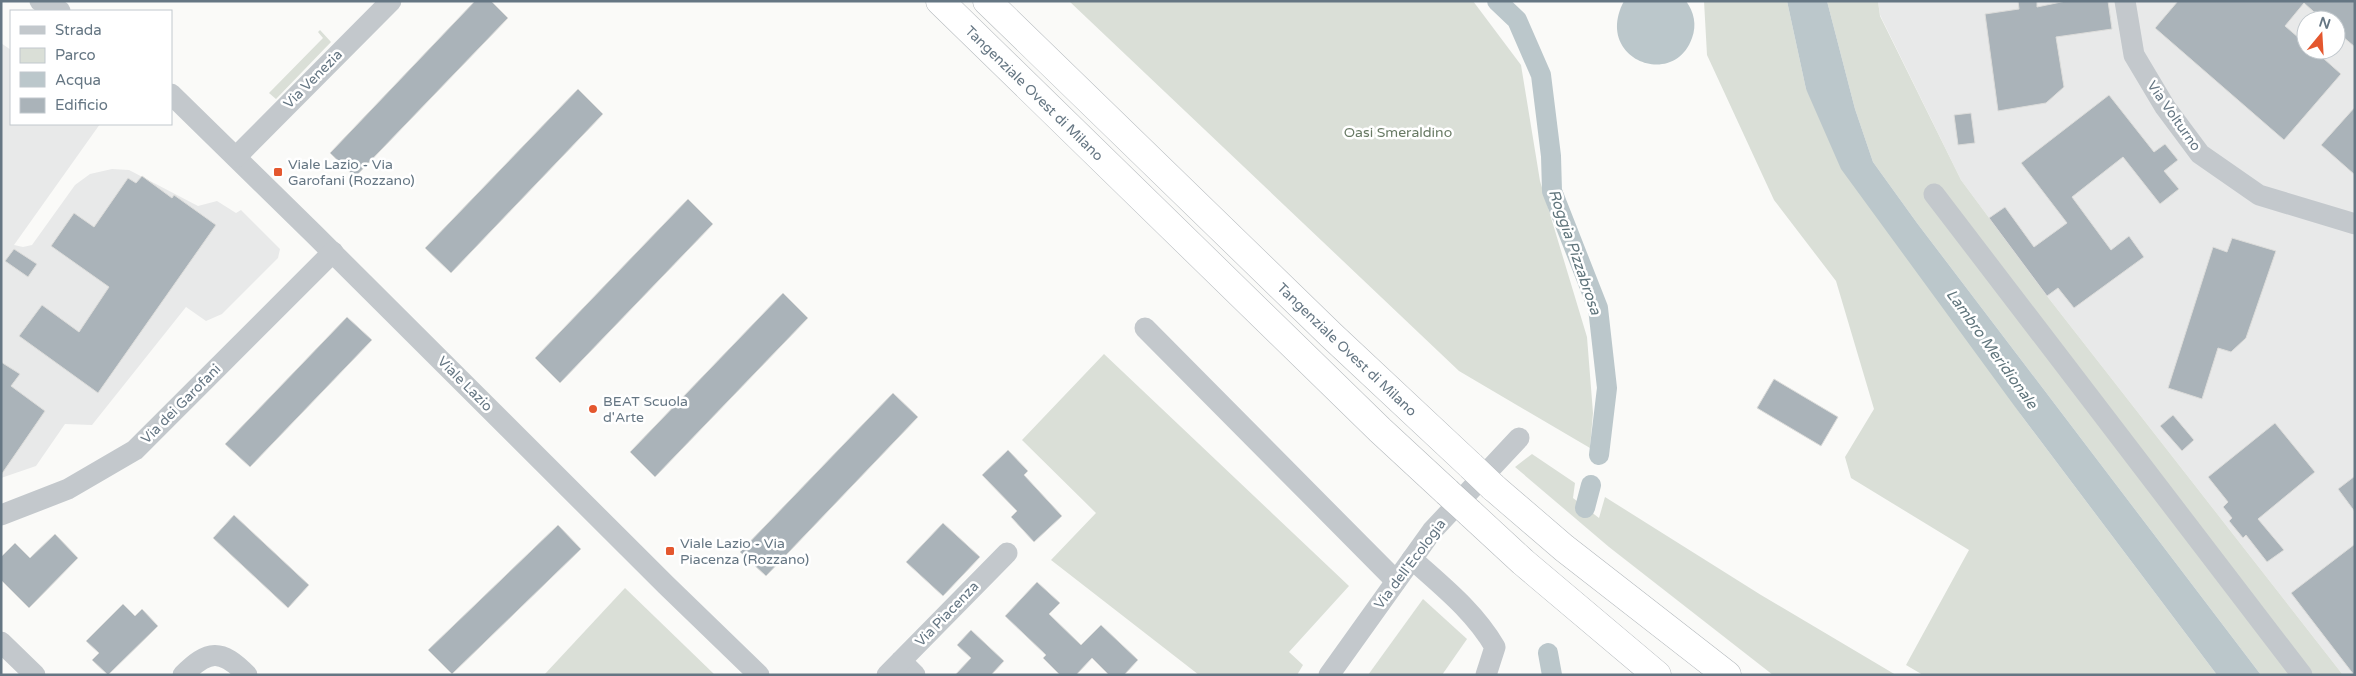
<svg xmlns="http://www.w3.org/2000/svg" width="2356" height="676" viewBox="0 0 2356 676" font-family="'Varela Round',sans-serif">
  <rect width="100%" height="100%" fill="#fafaf8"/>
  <g fill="#e8e9e9" fill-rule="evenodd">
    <path d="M1878 1H2355V675H2343L2047 296 1961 180 1880 15ZM2306 20H2336V50H2306Z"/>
    <path d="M1 43 11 50V124H100L14 245 23 247 32 245 75 185 90 174 112 169 129 170 198 206 217 201 236 213 241 210 280 249 278 258 222 314 206 321 186 307 92 425 65 424 36 466 1 478Z"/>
  </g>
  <g fill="#dadfd7">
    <path d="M1069 1H1473L1521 65 1540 181 1587 337 1593 413 1590 448 1459 371Z"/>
    <path d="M1704 1H1787L1806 89 2021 415 2217 675H1923L1906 665 1969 550 1851 478 1845 457 1874 409 1836 281 1774 200 1707 55Z"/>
    <path d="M1827 1H1878L1880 16 1961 180 2047 296 2343 675H2261L1917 223 1873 162 1855 109Z"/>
    <path d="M320 30 331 42 276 99 269 93 323 38 318 32Z"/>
    <path d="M1104 354 1349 586 1289 652 1303 665 1297 675H1199L1051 560 1096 513 1022 440Z"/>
    <path d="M1532 454 1575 483 1573 498 1599 518 1605 497 1761 595 1896 675H1773L1609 547 1515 467Z"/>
    <path d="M625 588 715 675H544Z"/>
    <path d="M1423 599 1467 639 1442 675H1368Z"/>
  </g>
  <g fill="#bbc7cb">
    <path d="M1624 1H1686C1694 12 1697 25 1692 38 1674 90 1593 59 1624 1Z"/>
    <path d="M1787 1H1827L1855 109 1873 162 1917 223 2261 675H2217L2021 415 1841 169 1806 89Z"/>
  </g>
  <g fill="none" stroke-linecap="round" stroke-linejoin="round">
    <g stroke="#bbc7cb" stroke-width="20">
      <path d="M1497 1 1517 20 1541 75 1551 156 1552 191 1598 308 1607 388 1599 455"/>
      <path d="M1585 508 1591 485"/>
      <path d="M1548 653 1552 675"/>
    </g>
  </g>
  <g fill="#aab3b9" stroke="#dcdcda">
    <path d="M475 1H491L508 18 355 177 330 153Z"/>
    <path d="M2018 1H2037V7L2066 1H2108L2112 29 2056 37 2064 87 2046 103 1998 111 1985 14 2019 9Z"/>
    <path d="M2178 1H2355V47L2336 31V20H2323L2304 3 2285 26 2306 44V50H2314L2341 74 2284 140 2155 28Z"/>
    <path d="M578 89 603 114 451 273 425 248Z"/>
    <path d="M2109 95 2154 152 2165 144 2178 160 2164 171 2179 189 2160 204 2123 157 2072 197 2111 250 2129 236 2144 257 2074 308 2058 288 2047 296 1989 218 2005 207 2034 247 2067 223 2021 163Z"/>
    <path d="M2355 107V175L2321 145Z"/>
    <path d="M1971 113 1975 143 1958 145 1954 115Z"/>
    <path d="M142 176 172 198 174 195 216 225 98 393 19 336 42 305 79 332 109 287 51 246 74 213 94 227 128 178 136 183Z"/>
    <path d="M688 199 713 224 560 383 535 358Z"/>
    <path d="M2232 238 2276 251 2246 338 2231 352 2218 348 2202 399 2168 388 2213 247 2227 252Z"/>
    <path d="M14 249 37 264 28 277 5 261Z"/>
    <path d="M783 293 808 318 655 477 630 452Z"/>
    <path d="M347 317 372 340 250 467 225 444Z"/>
    <path d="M1 362 20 374 11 386 45 411 1 475Z"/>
    <path d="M1774 379 1838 417 1821 446 1757 408Z"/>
    <path d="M893 393 918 417 766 576 740 552Z"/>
    <path d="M2173 415 2194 440 2182 451 2160 426Z"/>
    <path d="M2275 423 2315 472 2258 519 2284 550 2267 562 2246 535 2243 538 2229 521 2232 518 2223 507 2228 502 2208 477Z"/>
    <path d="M1008 450 1028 471 1024 475 1062 516 1034 542 1011 517 1017 511 982 475Z"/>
    <path d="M2355 476V512L2338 489Z"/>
    <path d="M234 515 309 585 288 608 213 538Z"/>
    <path d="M943 523 980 557 943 596 906 562Z"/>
    <path d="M558 525 581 549 452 674 428 650Z"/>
    <path d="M55 534 78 558 29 608 1 580V557L15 543 30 558Z"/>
    <path d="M2355 544V675H2354L2291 593Z"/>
    <path d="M1037 582 1060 603 1049 614 1081 645 1101 625 1138 660 1124 675H1109L1092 658 1076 675H1060L1043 658 1046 655 1005 616Z"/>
    <path d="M123 604 135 616 142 609 158 626 108 675 92 660 99 653 86 641Z"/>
    <path d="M971 630 1004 661 991 675H955L971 658 957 645Z"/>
  </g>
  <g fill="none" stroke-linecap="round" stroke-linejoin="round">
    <defs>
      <g id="highway">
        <path id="s1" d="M940 1 1380 430 1447 492"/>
        <path id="s2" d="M987 1 1331 335 1471 466"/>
        <path d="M1493 487 1564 548 1727 675"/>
        <path d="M1470 513 1523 562 1657 675"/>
      </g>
    </defs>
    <use href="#highway" stroke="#b4b9bd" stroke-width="29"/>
    <g stroke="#c3c8cc" stroke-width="21">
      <path d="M40 1 60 11"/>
      <path d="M2125 1 2134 55 2165 107 2200 154 2259 195 2355 224"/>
      <path d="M171 94 315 235 666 585 759 675"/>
      <path d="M236 157 391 1"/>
      <path d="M1934 194 2302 675"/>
      <path d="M1145 328 1396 581"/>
      <path d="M1 515 68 489 135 450 333 252"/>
      <path d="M1412 559C1442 586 1474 611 1495 647L1486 675"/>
      <path d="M1 642 35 675"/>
      <path d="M901 661 915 675"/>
      <path d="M183 675C208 650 221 648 247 675"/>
      <path d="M887 675 1007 553"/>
      <path d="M1329 675 1432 531 1519 438"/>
    </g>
    <use href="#highway" stroke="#fff" stroke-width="28"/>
    <defs>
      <g id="highway-bridge">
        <path d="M1471 466 1493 487"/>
        <path d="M1447 492 1470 513"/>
      </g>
    </defs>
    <use href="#highway-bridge" stroke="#b4b9bd" stroke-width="29" stroke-linecap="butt"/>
    <use href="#highway-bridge" stroke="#fff" stroke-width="28"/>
  </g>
  <g fill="#e4572e" stroke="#fff" stroke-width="2">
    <rect x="273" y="167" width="10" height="10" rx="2.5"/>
    <circle cx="593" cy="409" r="5"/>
    <rect x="665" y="546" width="10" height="10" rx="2.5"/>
  </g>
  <g text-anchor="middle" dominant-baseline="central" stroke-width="5" stroke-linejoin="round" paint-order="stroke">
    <g font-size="14" fill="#657683" stroke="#fff">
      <text transform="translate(313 79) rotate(-45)">Via Venezia</text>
      <text stroke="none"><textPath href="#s1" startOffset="132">Tangenziale Ovest di Milano</textPath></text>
      <text transform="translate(2174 116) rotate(55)">Via Volturno</text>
      <text stroke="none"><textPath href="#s2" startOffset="501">Tangenziale Ovest di Milano</textPath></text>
      <text transform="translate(465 384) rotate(45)">Viale Lazio</text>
      <text transform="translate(181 404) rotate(-45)">Via dei Garofani</text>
      <text transform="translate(1410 564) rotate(-53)">Via dell'Ecologia</text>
      <text transform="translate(947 614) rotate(-46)">Via Piacenza</text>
    </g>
    <g font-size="14" fill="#687a64" stroke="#fff">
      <text x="1398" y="132">Oasi Smeraldino</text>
    </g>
    <g font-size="14" fill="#657683" stroke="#fff" text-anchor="start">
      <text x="288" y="164">Viale Lazio - Via<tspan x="288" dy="16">Garofani (Rozzano)</tspan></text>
      <text x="603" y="401">BEAT Scuola<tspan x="603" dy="16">d'Arte</tspan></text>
      <text x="680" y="543">Viale Lazio - Via<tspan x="680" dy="16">Piacenza (Rozzano)</tspan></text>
    </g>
    <g font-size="15" font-style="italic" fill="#60757c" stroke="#fff">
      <text transform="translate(1575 252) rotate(71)">Roggia Pizzabrosa</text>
      <text transform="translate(1992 349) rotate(54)">Lambro Meridionale</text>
    </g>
  </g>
  <rect width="2356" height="676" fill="none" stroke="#657683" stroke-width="5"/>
  <rect x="10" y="10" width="162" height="115" fill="#ffffff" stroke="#c1c8cd"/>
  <rect x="20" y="26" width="25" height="8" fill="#c3c8cc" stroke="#c1c8cd"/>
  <text x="55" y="35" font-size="15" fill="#657683">Strada</text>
  <rect x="20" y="48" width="25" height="15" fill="#dadfd7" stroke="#c1c8cd"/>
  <text x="55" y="60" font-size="15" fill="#657683">Parco</text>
  <rect x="20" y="72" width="25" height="15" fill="#bbc7cb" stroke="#c1c8cd"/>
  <text x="55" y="85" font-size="15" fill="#657683">Acqua</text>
  <rect x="20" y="98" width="25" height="15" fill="#aab3b9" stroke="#c1c8cd"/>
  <text x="55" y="110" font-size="15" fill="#657683">Edificio</text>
  <g transform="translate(2321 35) rotate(18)"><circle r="24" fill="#ffffff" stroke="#c1c8cd"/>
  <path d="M0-4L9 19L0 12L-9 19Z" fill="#e4572e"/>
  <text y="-8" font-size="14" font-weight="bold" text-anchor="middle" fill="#657683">N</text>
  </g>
</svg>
